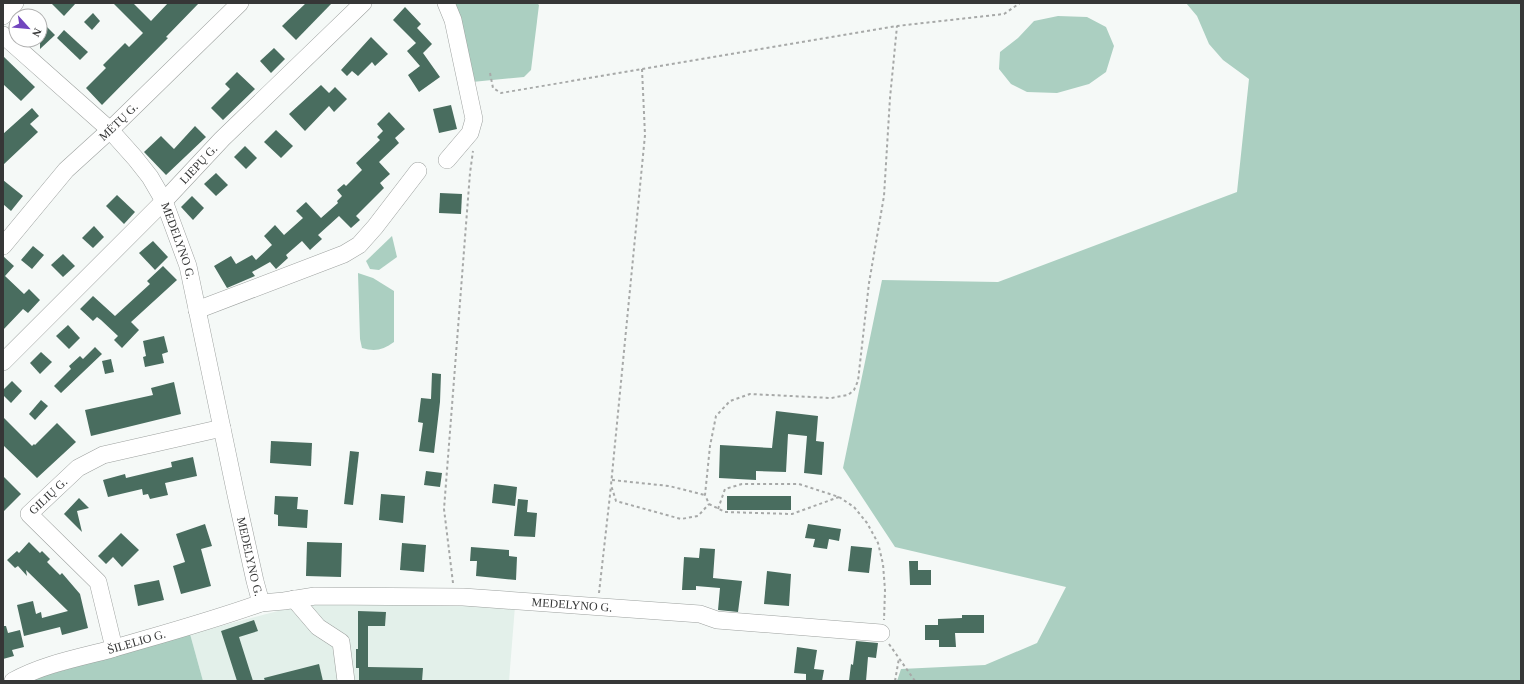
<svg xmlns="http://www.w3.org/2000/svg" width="1524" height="684" viewBox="0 0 1524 684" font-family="'Times New Roman',serif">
  <rect width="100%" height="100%" fill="#f5f9f7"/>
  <path fill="#e3f0ea" d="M312 602 515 606 509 681H203L190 634Z"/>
  <g fill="#abcfc1">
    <path d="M453 3H537L539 5 531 70 524 77 472 82Z"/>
    <path d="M1186 3H1521V681H897L901 669 985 665 1037 643 1066 587 895 547 843 468 882 280 998 282 1237 192 1249 79 1223 60 1209 44 1197 16Z"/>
    <path d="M1058 16 1087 17 1106 27 1114 46 1106 72 1089 84 1057 93 1027 92 1011 84 999 69 1000 52 1018 38 1034 21Z"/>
    <path d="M392 236 397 257 379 270 370 269 366 261Z"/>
    <path d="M358 273 373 278 394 291V342C383 350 375 352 362 348L360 339Z"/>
    <path d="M190 634 203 681H26Z"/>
  </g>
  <g fill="#496d5f">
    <path d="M51 3H76L64 16Z"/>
    <path d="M113 3H133L151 21 168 3H199L166 37 168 38 102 105 86 88 106 68 103 65 125 43 129 47 143 33Z"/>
    <path d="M306 3H332L296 40 282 26Z"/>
    <path d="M405 7 421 24 417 28 432 44 423 53 440 77 419 92 408 75 420 66 407 51 416 43 393 20Z"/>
    <path d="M93 13 100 21 92 30 84 22Z"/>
    <path d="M40 20 55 35 40 49Z"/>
    <path d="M64 30 88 52 80 60 57 38Z"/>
    <path d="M371 37 388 54 375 66 372 62 358 76 352 71 347 76 341 70Z"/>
    <path d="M274 48 285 59 271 73 260 61Z"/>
    <path d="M3 56 35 87 21 101 3 84Z"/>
    <path d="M237 72 255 89 223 120 211 108 230 89 225 84Z"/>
    <path d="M321 85 329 93 335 87 347 99 334 112 329 106 305 131 289 114Z"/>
    <path d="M451 105 457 129 439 133 433 109Z"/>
    <path d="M32 108 39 116 30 124 38 132 3 165V134Z"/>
    <path d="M389 112 405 129 395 138 399 143 379 162 390 174 380 183 384 188 356 216 360 220 351 228 339 216 318 235 322 239 310 250 302 241 286 255 288 258 276 269 270 262 252 272 255 276 227 288 214 266 231 256 236 264 252 255 256 260 272 245 264 236 275 225 284 235 303 218 296 211 306 202 321 218 338 203 337 201 342 196 337 190 344 184 346 186 362 170 356 163 380 140 377 137 383 131 377 124Z"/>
    <path d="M195 126 206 137 166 175 144 152 161 136 174 149Z"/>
    <path d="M276 130 293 146 281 158 264 142Z"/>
    <path d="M245 146 257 158 246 169 234 157Z"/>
    <path d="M216 173 228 185 216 196 204 184Z"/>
    <path d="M3 180 23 196 11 211 3 204Z"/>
    <path d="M440 193 462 194 461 214 439 213Z"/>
    <path d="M117 195 135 212 124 224 106 206Z"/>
    <path d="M192 196 204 208 193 220 181 207Z"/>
    <path d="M94 226 104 237 93 248 82 238Z"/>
    <path d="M153 241 168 257 155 270 139 253Z"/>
    <path d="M33 246 44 255 32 269 21 260Z"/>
    <path d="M63 254 75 266 63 277 51 265Z"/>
    <path d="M3 256 14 266 5 276 24 294 29 289 40 300 28 313 23 309 3 330Z"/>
    <path d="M163 266 177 280 131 322 139 330 122 348 114 340 118 336 101 320 97 317 93 321 80 309 93 296 115 316 150 284 147 281Z"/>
    <path d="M68 325 80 338 69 349 56 336Z"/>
    <path d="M164 336 168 352 162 354 164 363 145 367 143 357 146 356 143 341Z"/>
    <path d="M95 347 102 354 61 393 54 386 71 369 69 366 80 356 83 359Z"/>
    <path d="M41 352 52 362 40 374 30 363Z"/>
    <path d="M111 359 114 372 105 374 102 361Z"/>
    <path d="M432 373 441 374 440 402 434 453 419 451 423 423 418 422 421 398 431 399Z"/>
    <path d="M12 381 22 391 11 403 3 395V390Z"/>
    <path d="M174 382 181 414 91 436 85 410 153 395 151 388Z"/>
    <path d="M41 400 48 406 35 420 29 414Z"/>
    <path d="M776 411 818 416 816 441 824 442 822 475 804 473 807 436 788 434 786 472 756 471V480L719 478 720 445 772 448Z"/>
    <path d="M3 417 32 446 34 444 35 445 57 423 76 442 37 478 3 445Z"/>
    <path d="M271 441 312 443 311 466 270 463Z"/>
    <path d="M350 451 359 452 353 505 344 504Z"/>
    <path d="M193 457 197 476 165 483 168 495 150 499 148 494 143 495 142 489 108 497 103 480 125 474 126 478 172 467 171 462Z"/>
    <path d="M426 471 442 473 440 487 424 485Z"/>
    <path d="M3 476 21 494 3 512Z"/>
    <path d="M494 484 517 487 515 506 492 503Z"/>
    <path d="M381 494 405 496 403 523 379 520Z"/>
    <path d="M275 496 298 497 297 509 308 510 307 528 278 526V515L274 514Z"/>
    <rect x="727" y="496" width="64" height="14"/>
    <path d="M79 498 89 508 77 511 82 532 64 514 63 515Z"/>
    <path d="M518 499 528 500 527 512 537 513 535 537 514 536Z"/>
    <path d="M205 524 212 546 201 549 211 586 181 594 173 566 185 562 176 534Z"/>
    <path d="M808 524 841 529 839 541 829 539 827 549 813 547 815 539 805 538Z"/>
    <path d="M121 533 139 550 122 567 113 557 106 564 98 556Z"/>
    <path d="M29 542 40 553 42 551 50 559 47 562 60 575 62 573 80 594 88 628 62 635 60 627 24 636 17 605 33 601 36 614 41 612 42 618 68 611 26 570 27 576 18 566 15 568 7 560 17 551 19 553Z"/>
    <path d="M307 542 342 543 341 577 306 576Z"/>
    <path d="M402 543 426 545 424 572 400 570Z"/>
    <path d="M851 546 872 548 869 573 848 571Z"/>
    <path d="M471 547 509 550V556L517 557 516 580 476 576 477 561H470Z"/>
    <path d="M700 548 715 549 713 578 742 581 738 612 718 610 720 588 696 586V590H682L684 557 699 558Z"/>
    <path d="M909 561H918V570H931V585H910Z"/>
    <path d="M767 571 791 574 789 606 764 604Z"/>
    <path d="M159 580 164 600 138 606 134 585Z"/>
    <path d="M358 611 386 612 385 626H368V667L423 668 422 681H359V668H356V649H358Z"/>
    <path d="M962 615H984V633H955L956 647H939V640H925V625H938V619L962 618Z"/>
    <path d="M254 620 258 631 239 637 253 681H237L221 631Z"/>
    <path d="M3 626H6L8 633 20 630 24 647 12 650 14 656 3 659Z"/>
    <path d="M856 641 878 643 876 658 868 657 866 681H849L851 664 853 665Z"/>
    <path d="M797 647 817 650 814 669 824 670 822 681H806V674L794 673Z"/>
    <path d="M319 664 323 681H265L264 678Z"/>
  </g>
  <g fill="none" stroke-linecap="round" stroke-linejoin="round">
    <defs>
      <g id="minor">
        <path d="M446 3 453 20 474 119 470 133 447 160"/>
        <path d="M3 16 15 3"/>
        <path id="s1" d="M3 35 110 130 135 158 150 177 164 201 188 266 236 495 255 581 261 603"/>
        <path id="s2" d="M3 246 66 170 110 130 240 3"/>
        <path d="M197 310 344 254 359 245 375 227 418 171"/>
        <path id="s3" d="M3 362 164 201 222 139 363 3"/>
        <path d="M294 599 318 627 341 642 346 681"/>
        <path id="s4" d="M114 648 98 582 29 514 78 468 103 455 222 428"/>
        <path id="s5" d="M13 681C41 665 77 658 108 650 159 635 211 621 261 603L284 601 315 596 463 597 700 614 717 620 881 633"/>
      </g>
    </defs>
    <use href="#minor" stroke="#9da19f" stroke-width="18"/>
    <g stroke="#a7a9a8" stroke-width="2" stroke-dasharray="3 3" stroke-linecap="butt">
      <path d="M642 69 645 135 611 485 616 501 681 519 698 516 709 504"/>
      <path d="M490 73 493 88 501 93 897 26 1004 14 1020 3"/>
      <path d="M612 480 669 486 705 495"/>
      <path d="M839 497 792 514 725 512 709 504 705 495 710 446 716 416 730 401 750 394 831 398 848 395 854 390 858 381 869 283 884 196 890 98 897 26"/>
      <path d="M718 509 725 489 742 484H799L839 497 854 507 867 523 878 543 883 564 885 590 884 620"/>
      <path d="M453 583 444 509 470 173 473 151"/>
      <path d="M599 593 611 486"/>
      <path d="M889 644 915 681"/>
      <path d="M895 681 899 658"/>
    </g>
    <use href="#minor" stroke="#fff" stroke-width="17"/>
  </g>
  <g text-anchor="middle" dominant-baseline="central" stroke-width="4" stroke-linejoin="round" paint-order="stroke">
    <g font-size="12" fill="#363737" stroke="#fff">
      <text stroke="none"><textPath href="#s2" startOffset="170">MĖTŲ G.</textPath></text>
      <text stroke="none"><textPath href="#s3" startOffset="278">LIEPŲ G.</textPath></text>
      <text stroke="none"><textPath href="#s1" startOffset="275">MEDELYNO G.</textPath></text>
      <text stroke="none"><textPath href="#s4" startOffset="191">GILIŲ G.</textPath></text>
      <text stroke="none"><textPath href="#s1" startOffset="599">MEDELYNO G.</textPath></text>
      <text stroke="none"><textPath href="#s5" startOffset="572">MEDELYNO G.</textPath></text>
      <text stroke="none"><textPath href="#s5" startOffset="130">ŠILELIO G.</textPath></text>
    </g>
  </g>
  <rect width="1524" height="684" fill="none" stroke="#363737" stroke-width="8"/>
  <g transform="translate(28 28) rotate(117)"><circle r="19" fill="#ffffff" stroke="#afafaf"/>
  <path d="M0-3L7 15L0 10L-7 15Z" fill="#7246be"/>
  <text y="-6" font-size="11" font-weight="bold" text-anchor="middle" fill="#363737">N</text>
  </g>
</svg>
